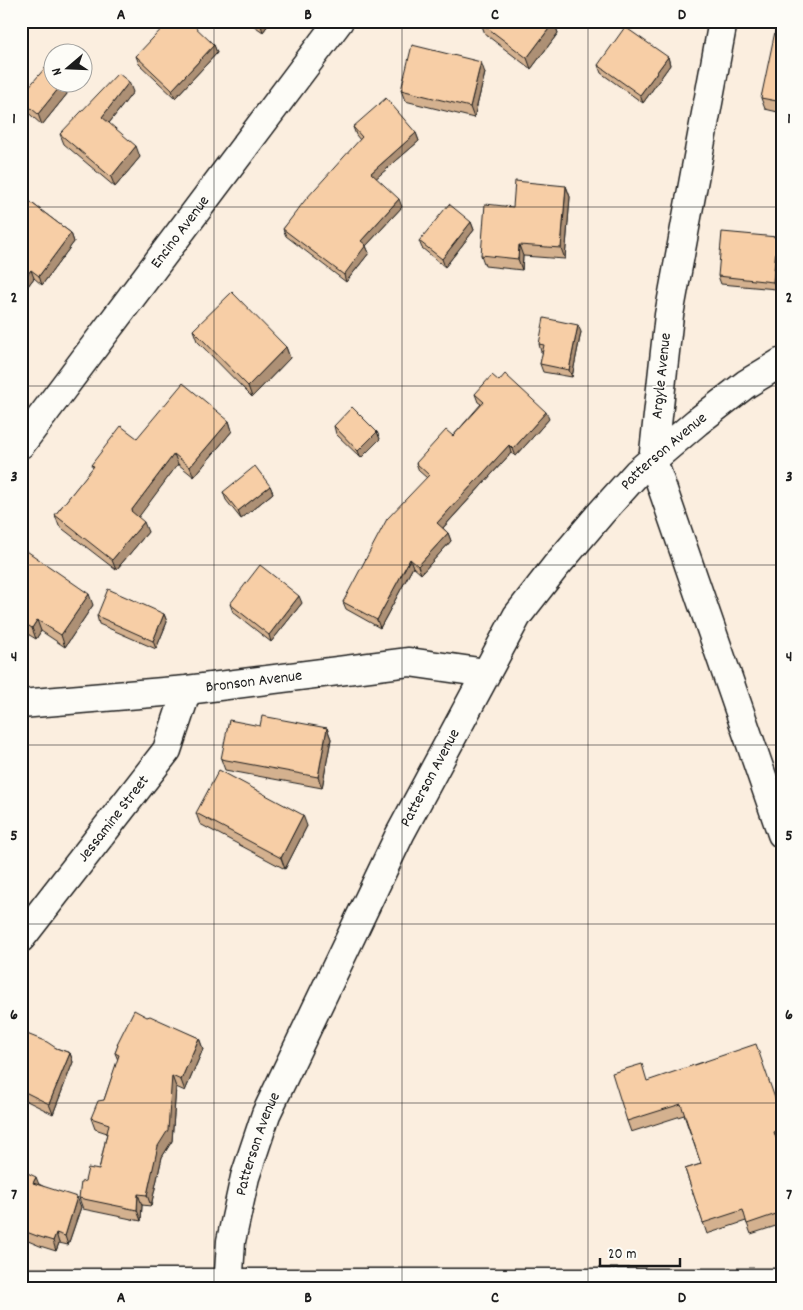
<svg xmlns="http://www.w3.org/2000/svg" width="803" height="1310" viewBox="0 0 803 1310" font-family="Dekko,sans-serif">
  <rect width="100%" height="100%" fill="#fbeedf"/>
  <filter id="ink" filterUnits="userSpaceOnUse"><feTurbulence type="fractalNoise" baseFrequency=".02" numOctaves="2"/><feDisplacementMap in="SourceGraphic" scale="10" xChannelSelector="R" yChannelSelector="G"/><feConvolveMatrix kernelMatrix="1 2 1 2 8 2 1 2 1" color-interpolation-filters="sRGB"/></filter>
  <g filter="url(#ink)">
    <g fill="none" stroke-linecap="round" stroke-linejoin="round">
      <defs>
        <g id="minor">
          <path d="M723 21 669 315 653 461 782 834"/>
          <path id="s1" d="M21 444 339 21"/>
          <path id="s2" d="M21 704 187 690 409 662 486 673"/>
          <path id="s3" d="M21 938 167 750 187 690"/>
          <path d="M21 1283H782"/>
          <path id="s4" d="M228 1289 231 1241 245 1177 266 1114 400 834 517 616 556 566 601 513 637 473 697 422 746 384 782 362"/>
        </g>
      </defs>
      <use href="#minor" stroke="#1c1c1c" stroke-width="31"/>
      <use href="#minor" stroke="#fdfcf7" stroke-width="28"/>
    </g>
    <g fill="#d4b18f" stroke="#1c1c1c">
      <path d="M247 21H271L263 32Z"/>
      <path d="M554 22 558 33 531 69 485 34 481 23Z"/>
      <path d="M782 23V113L765 109 761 98Z"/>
      <path d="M214 45 217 53 175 98 139 64 136 56Z"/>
      <path d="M668 57 670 65 643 103 601 73 598 65Z"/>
      <path d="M485 73 474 118 405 101 401 90Z"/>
      <path d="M63 83 67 94 42 125 24 109 21 103V96Z"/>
      <path d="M133 92 109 123 140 157 115 187 64 144 60 134Z"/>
      <path d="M353 127 416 133 419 141 376 178 402 207 366 246 369 253 346 282 286 236 283 229 360 140 356 135Z"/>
      <path d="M566 186 570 197 565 259 523 256 522 270 485 266 481 255 513 207Z"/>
      <path d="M21 195 71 233 74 242 42 285 34 278 21 295Z"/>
      <path d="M471 222 474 230 445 267 422 248 419 241Z"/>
      <path d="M780 245 776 289 721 284 718 276Z"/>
      <path d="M193 330 286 347 290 358 252 397 197 341Z"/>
      <path d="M581 332 572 377 543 372 540 364 543 352H541L539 344Z"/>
      <path d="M499 381 549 419 516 456 511 453 443 528 448 533 451 541 421 574 413 567 380 628 346 609 343 602 427 478 419 471 416 463 453 436 481 404 478 402 475 394Z"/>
      <path d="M229 421 232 431 194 477 178 464 138 517 148 532 116 570 59 526 55 515 93 468 91 465 137 438Z"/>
      <path d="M334 426 377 432 380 439 361 458 336 434Z"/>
      <path d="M270 486 273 493 241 519 226 500 223 492Z"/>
      <path d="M21 547 93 605 65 647 41 631 36 639 21 630Z"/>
      <path d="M302 603 271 642 233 612 230 604Z"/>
      <path d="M164 614 167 622 156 649 99 624 97 616Z"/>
      <path d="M260 726 327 728 331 739 322 788 225 770 221 759Z"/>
      <path d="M196 813 307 826 285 869 200 824Z"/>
      <path d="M147 1017 199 1038 203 1049 185 1091 176 1087 172 1141 162 1157 151 1206 142 1205 141 1221 83 1209 79 1198 85 1181 99 1170 107 1133 95 1129 91 1118 104 1100 118 1060 115 1053 118 1046 117 1044Z"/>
      <path d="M21 1043 24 1044 56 1048 70 1053 73 1062 53 1114 21 1098Z"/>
      <path d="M648 1081 782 1118V1141L778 1143 782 1153V1224L751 1234 746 1221 707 1234 685 1169 701 1164 684 1115 631 1132 627 1121Z"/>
      <path d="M21 1170 39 1184 81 1207 68 1245 59 1243 56 1251 40 1246 21 1238Z"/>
    </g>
    <g fill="#ad9074" stroke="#1c1c1c">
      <path d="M260 21H271L263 32 260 22Z"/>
      <path d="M554 22 558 33 531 69 527 58Z"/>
      <path d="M214 45 217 53 175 98 172 90Z"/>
      <path d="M668 57 670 65 643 103 640 95Z"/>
      <path d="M481 62 485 73 474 118 470 107Z"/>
      <path d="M129 82 133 92 106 127 102 117Z"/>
      <path d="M63 83 67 94 42 125 38 114Z"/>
      <path d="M416 133 419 141 373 181 371 173Z"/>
      <path d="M136 146 140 157 115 187 111 177Z"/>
      <path d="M566 186 570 197 565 259 561 248Z"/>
      <path d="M399 199 402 207 366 246 369 253 346 282 344 275 361 241Z"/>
      <path d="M471 222 474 230 445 267 442 259Z"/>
      <path d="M71 233 74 242 42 285 39 276Z"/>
      <path d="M777 237 780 245 776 289 773 282Z"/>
      <path d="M519 245 523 256 522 270 518 259Z"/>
      <path d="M31 270 34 278 21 295V282Z"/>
      <path d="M578 325 581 332 572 377 569 370Z"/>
      <path d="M286 347 290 358 252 397 248 386Z"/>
      <path d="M546 412 549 419 516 456 513 449Z"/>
      <path d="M229 421 232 431 194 477 190 467Z"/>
      <path d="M377 432 380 439 361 458 358 451Z"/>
      <path d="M509 445 511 453 440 531 437 523Z"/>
      <path d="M174 454 178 464 135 522 131 511Z"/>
      <path d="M270 486 273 493 241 519 238 511Z"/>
      <path d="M144 522 148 532 116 570 112 560Z"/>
      <path d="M448 533 451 541 421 574 418 566Z"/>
      <path d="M410 559 413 567 380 628 377 620Z"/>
      <path d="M89 594 93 605 65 647 61 635Z"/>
      <path d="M299 596 302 603 271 642 269 635Z"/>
      <path d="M164 614 167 622 156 649 153 641Z"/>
      <path d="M37 620 41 631 36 639 32 628Z"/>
      <path d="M327 728 331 739 322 788 318 777Z"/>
      <path d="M303 815 307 826 285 869 281 858Z"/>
      <path d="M199 1038 203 1049 185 1091 181 1080Z"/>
      <path d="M70 1053 73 1062 53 1114 49 1104Z"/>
      <path d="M172 1076 176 1087 172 1141 162 1157 151 1206 147 1195Z"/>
      <path d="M36 1177 40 1187 33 1183Z"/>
      <path d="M138 1194 142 1205 141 1221 137 1210Z"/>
      <path d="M77 1197 81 1207 68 1245 65 1236Z"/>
      <path d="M56 1233 59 1243 56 1251 53 1241Z"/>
    </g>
    <g fill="#f7cea6" stroke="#1c1c1c">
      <path d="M169 21H189L214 45 172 90 136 56Z"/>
      <path d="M483 21H553L554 22 527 58 481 23Z"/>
      <path d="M777 22 782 23V102L761 98Z"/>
      <path d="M625 27 668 57 640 95 598 65Z"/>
      <path d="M412 45 481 62 470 107 401 90Z"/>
      <path d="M45 68 52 74V82L63 83 38 114 21 100V96Z"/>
      <path d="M118 73 129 82 102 117 136 146 111 177 60 134Z"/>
      <path d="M386 98 416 133 371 173 399 199 361 241 366 245 344 275 283 229 306 199 362 137 353 127Z"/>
      <path d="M515 181 566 186 561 248 519 245 518 259 481 255 485 204 513 207Z"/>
      <path d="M21 195 71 233 39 276 31 270 21 282Z"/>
      <path d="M449 204 471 222 442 259 419 241Z"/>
      <path d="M722 232 777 237 773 282 718 276Z"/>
      <path d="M232 292 286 347 248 386 193 330Z"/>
      <path d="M544 318 578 325 569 370 540 364 544 345 539 344Z"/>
      <path d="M505 374 546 412 513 449 509 445 437 523 448 533 418 566 410 559 377 620 343 602 387 519 429 475 416 463 446 430 453 436 484 402 475 394 492 375 499 381Z"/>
      <path d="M183 383 229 421 190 467 174 454 131 511 144 522 112 560 55 515 94 466 91 465 121 426 137 438Z"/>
      <path d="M352 407 377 432 358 451 334 426Z"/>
      <path d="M255 466 270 486 238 511 223 492Z"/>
      <path d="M21 547 89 594 61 635 37 620 32 628 21 621Z"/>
      <path d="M260 565 299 596 269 635 230 604Z"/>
      <path d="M108 589 164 614 153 641 97 616Z"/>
      <path d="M262 716 327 728 318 777 221 759 229 720 260 726Z"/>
      <path d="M219 770 303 815 281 858 196 813Z"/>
      <path d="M134 1010 147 1017 150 1016 199 1038 181 1080 172 1076 168 1130 158 1146 147 1195 138 1194 137 1210 79 1198 81 1182 85 1181 88 1168 99 1170 109 1124 91 1118 98 1101 104 1100 119 1055 115 1053 118 1045 117 1044Z"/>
      <path d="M27 1034 47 1042 56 1048 70 1053 49 1104 21 1090V1043L24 1044Z"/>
      <path d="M756 1044 782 1118V1129L774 1132 782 1154V1212L747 1224 743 1210 703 1223 685 1169 701 1164 681 1104 627 1121 612 1073 642 1064 647 1081Z"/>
      <path d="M21 1170 36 1177 33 1183 77 1197 65 1236 56 1233 53 1241 37 1236 21 1230Z"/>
    </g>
  </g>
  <path fill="none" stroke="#1c1c1c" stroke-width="1" stroke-opacity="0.55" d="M214 21V1289M402 21V1289M588 21V1289M21 207H782M21 386H782M21 565H782M21 745H782M21 924H782M21 1103H782"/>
  <g text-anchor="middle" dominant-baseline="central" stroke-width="4" stroke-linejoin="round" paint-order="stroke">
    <g font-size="16" fill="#1c1c1c" stroke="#fdfcf7">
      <text stroke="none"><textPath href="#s1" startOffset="265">Encino Avenue</textPath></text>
      <text transform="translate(662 376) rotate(-84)">Argyle Avenue</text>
      <text stroke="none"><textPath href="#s4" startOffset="959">Patterson Avenue</textPath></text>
      <text stroke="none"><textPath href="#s2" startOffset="234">Bronson Avenue</textPath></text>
      <text stroke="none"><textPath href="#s4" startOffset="554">Patterson Avenue</textPath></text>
      <text stroke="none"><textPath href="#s3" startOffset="151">Jessamine Street</textPath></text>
      <text stroke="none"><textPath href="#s4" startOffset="149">Patterson Avenue</textPath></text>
    </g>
  </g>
  <rect width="803" height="1310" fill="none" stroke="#fdfcf7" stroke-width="55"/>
  <g transform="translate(68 68) rotate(251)"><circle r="24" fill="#fdfcf7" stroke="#a3a29f"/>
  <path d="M0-4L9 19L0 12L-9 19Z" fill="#1c1c1c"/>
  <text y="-8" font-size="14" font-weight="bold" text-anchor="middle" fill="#1c1c1c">N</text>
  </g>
  <path d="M600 1258v8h80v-8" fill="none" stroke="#1c1c1c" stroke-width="2.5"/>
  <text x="608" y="1258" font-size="15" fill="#1c1c1c" stroke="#fdfcf7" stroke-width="4" paint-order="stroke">20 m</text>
  <rect x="28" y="28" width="748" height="1254" fill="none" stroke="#1c1c1c" stroke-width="2"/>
  <g font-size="16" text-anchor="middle" font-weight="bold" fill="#1c1c1c">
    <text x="121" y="19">A</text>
    <text x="308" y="19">B</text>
    <text x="495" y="19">C</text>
    <text x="682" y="19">D</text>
    <text x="14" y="123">1</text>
    <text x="789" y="123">1</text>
    <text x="14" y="302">2</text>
    <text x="789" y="302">2</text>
    <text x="14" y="481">3</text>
    <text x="789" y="481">3</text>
    <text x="14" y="661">4</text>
    <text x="789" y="661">4</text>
    <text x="14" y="840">5</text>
    <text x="789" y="840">5</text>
    <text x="14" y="1019">6</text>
    <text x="789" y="1019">6</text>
    <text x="14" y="1199">7</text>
    <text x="789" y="1199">7</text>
    <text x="121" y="1302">A</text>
    <text x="308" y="1302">B</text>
    <text x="495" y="1302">C</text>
    <text x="682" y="1302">D</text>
  </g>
</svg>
